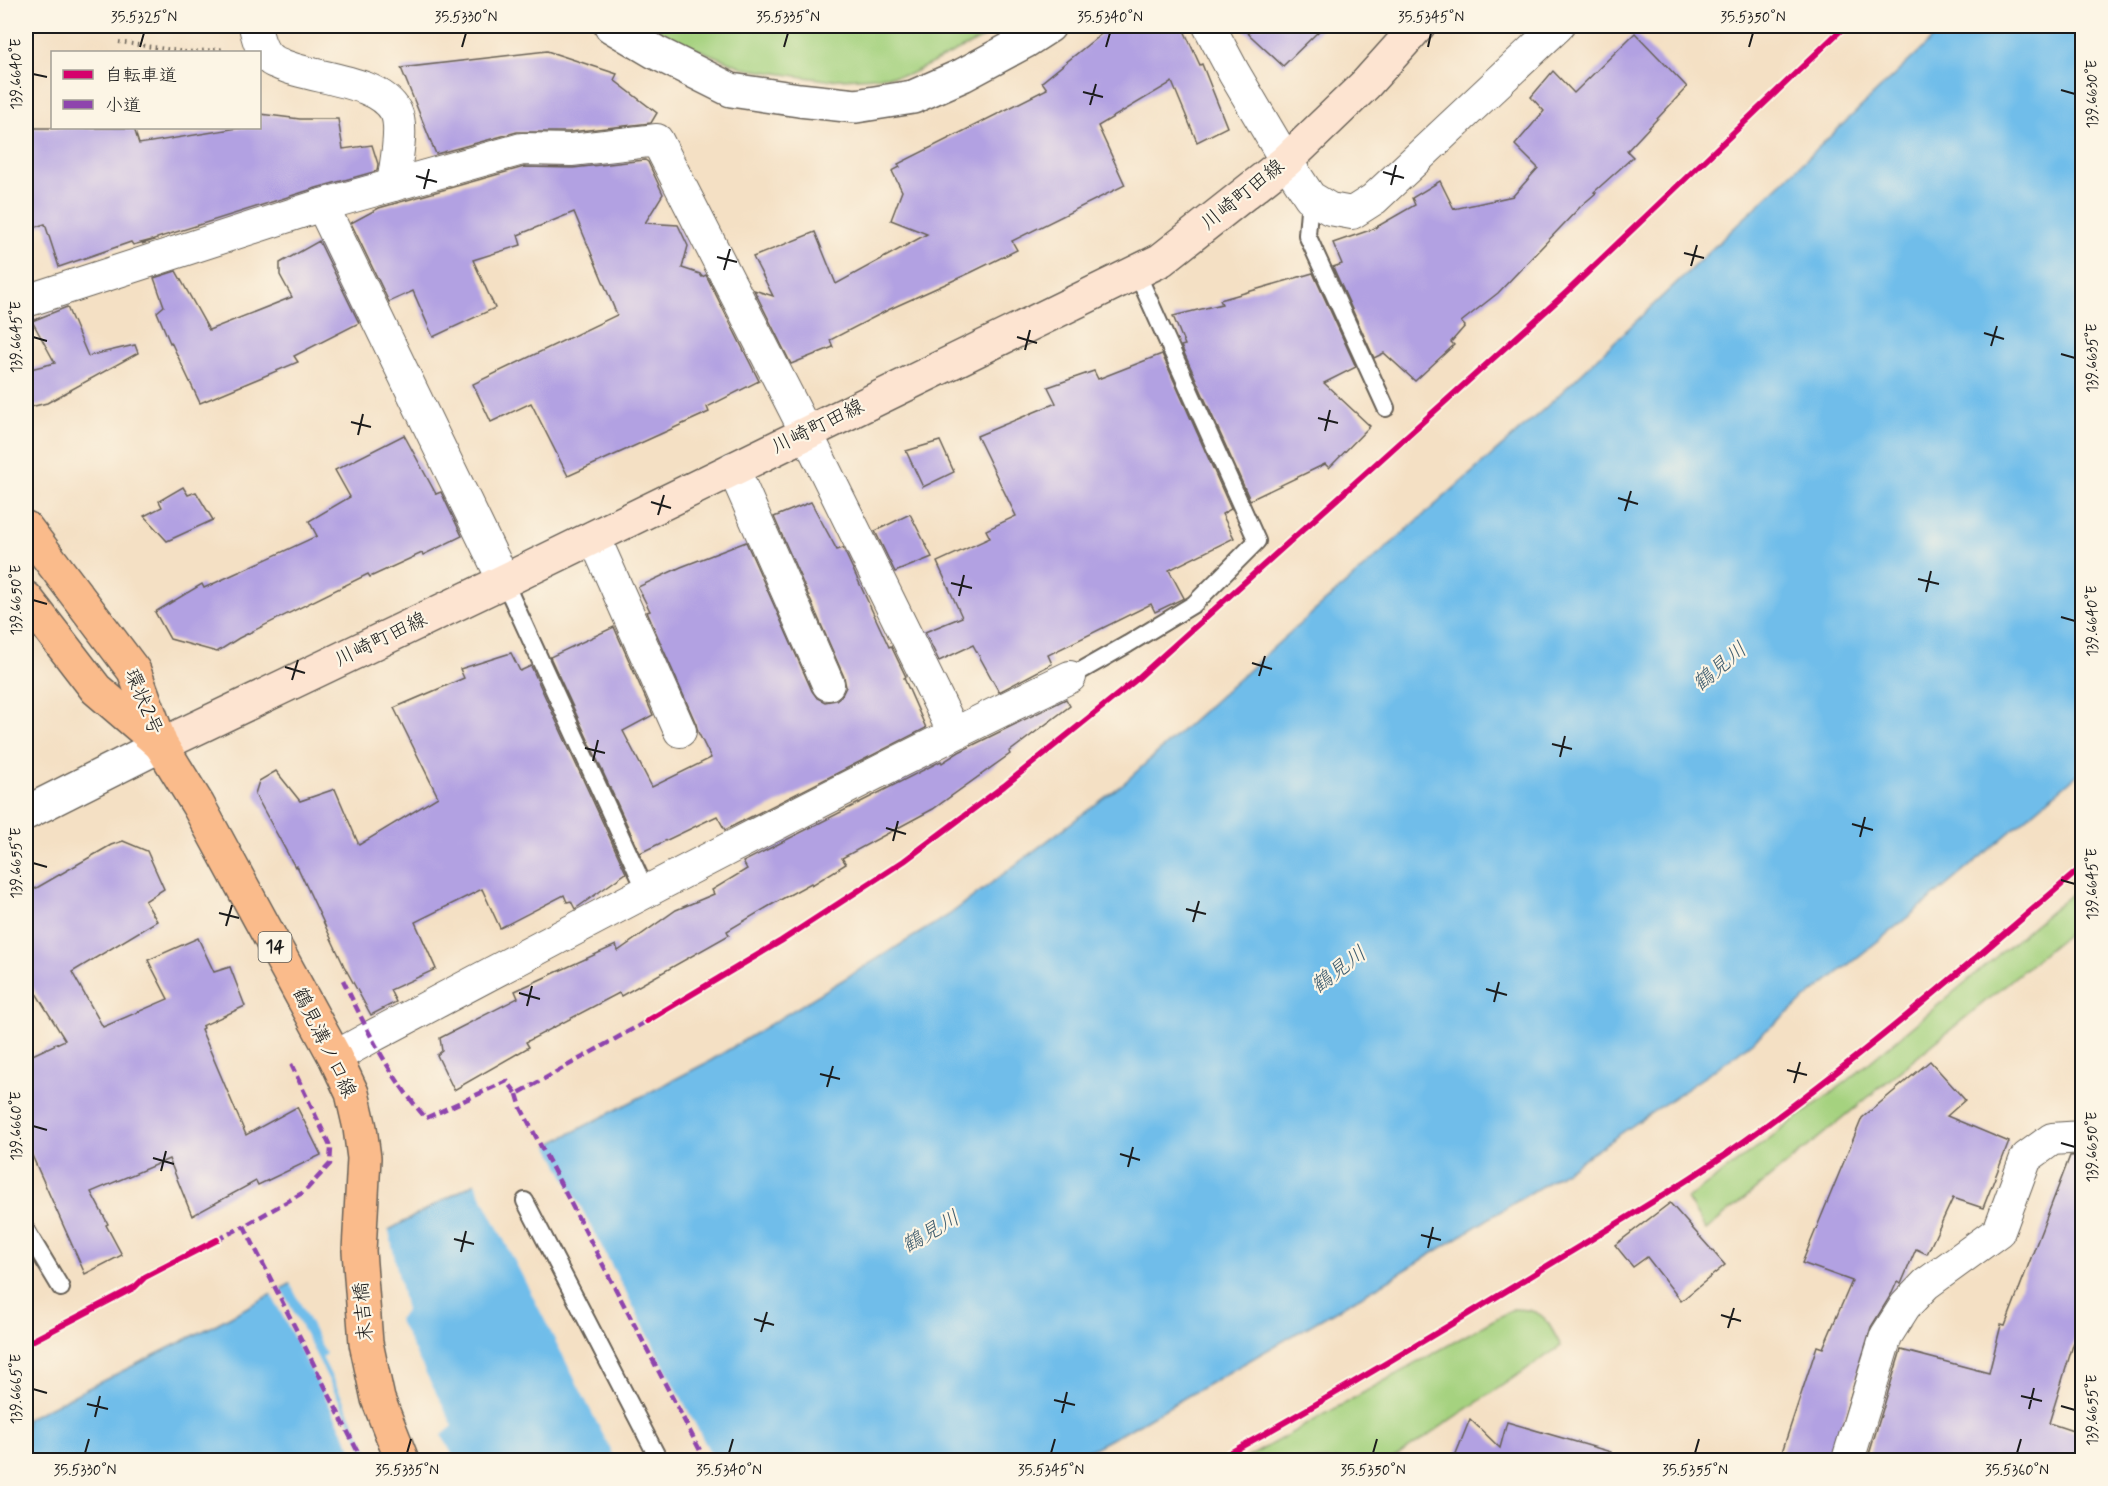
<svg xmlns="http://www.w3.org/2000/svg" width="2108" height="1486" viewBox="0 0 2108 1486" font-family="Mynerve,'Klee One',sans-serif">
  <rect width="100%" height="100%" fill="#fcf5e5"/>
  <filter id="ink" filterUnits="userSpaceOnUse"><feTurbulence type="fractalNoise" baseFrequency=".0167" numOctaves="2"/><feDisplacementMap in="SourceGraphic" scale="12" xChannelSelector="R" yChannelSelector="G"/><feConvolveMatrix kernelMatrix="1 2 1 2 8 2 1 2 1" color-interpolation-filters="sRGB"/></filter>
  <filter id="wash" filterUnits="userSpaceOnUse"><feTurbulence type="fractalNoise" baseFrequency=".008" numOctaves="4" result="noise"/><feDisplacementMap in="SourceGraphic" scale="24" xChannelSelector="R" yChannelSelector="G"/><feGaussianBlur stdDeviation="1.35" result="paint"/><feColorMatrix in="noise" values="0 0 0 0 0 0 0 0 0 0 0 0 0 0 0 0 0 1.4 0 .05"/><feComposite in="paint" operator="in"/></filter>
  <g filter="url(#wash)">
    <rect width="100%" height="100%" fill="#f4e0c4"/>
    <g fill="#a5d27f" stroke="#60774e" stroke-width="1.5">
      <path d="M654 26H1001L981 39 908 75 826 80 747 69 670 38Z"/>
      <path d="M2082 885V922L1706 1230 1687 1199 1846 1082Z"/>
      <path d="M1513 1309C1546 1309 1546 1320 1561 1346L1391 1460H1243Z"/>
    </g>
    <path fill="#70bdea" stroke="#466c83" stroke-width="1.5" d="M1946 26H2082V771L1933 897 1729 1060 1558 1176 1394 1277 1132 1428 1071 1460H26V1419L211 1327 477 1182 710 1061 949 915 1124 783 1284 638 1544 409Z"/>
    <g fill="#f4e0c4">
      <path d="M547 1143 714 1460H616L474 1181Z"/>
      <path d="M388 1227 406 1311 398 1319 453 1426 442 1435 455 1460H373L322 1357 326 1354 289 1281Z"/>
      <path d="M280 1286 318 1359 369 1460H358L270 1292Z"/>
    </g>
    <g id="blocks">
      <g fill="#b2a1e2">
        <path d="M1111 26H1182L1200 65 1202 64 1227 127 1197 142 1172 82 1098 126 1125 185 1012 241 1017 250 972 272 890 309 830 340 833 347 791 364 754 290 773 296 753 257 815 232 836 284 927 234 891 220 902 191 892 171 900 167 898 164 1047 89 1042 82Z"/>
        <path d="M1240 26H1324L1283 66Z"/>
        <path d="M1635 33 1687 87 1627 151 1633 157 1594 192 1596 193 1581 206 1498 293 1461 322 1465 326 1451 342 1454 345 1415 381 1384 353 1374 358 1333 267 1342 264 1333 243 1373 229 1415 205 1412 198 1440 181 1454 209 1513 196 1538 168 1515 145 1544 111 1531 97 1553 71 1574 93Z"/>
        <path d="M547 51 617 74 614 80 657 113 651 123 570 132H517L436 154 401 68Z"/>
        <path d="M260 114 300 119H338L343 149 372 145 378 164 377 171 316 188 157 238V239L142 244 152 240 133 245 131 242 59 267 45 224 26 230V128H134L139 144 238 128H260Z"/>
        <path d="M645 160 648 162 663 194 645 223 678 225 688 246 682 268 700 274 702 277 706 275 759 381 707 407 709 412 568 476 531 403 491 422 473 384 617 315 574 212 518 235 521 245 473 260 495 308 433 337 413 291 389 302 351 223 379 208 524 167 573 168Z"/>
        <path d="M319 241 359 323 294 356 298 362 200 403 171 342 170 343 157 312 164 306 154 278 176 271 209 330 292 297 280 275V263Z"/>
        <path d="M1313 273 1356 367 1324 383 1370 426 1329 468 1325 464 1250 500 1181 346 1185 345 1173 316 1222 304 1220 300Z"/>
        <path d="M67 307 88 356 135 345 138 353 47 403 26 408V370L55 363 32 321Z"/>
        <path d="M1162 354 1231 509 1222 514 1234 538 1169 570 1184 598 1155 612 1151 604 1048 655 1052 664 999 692 973 645 939 661 925 632 962 617 937 562 990 538 986 530 1016 516 977 436 1056 403 1048 387 1094 371 1098 379Z"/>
        <path d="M404 435 436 494 441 492 462 536 423 555 422 553 370 577 368 574 239 638 217 652 170 639 155 612 202 584 204 588 317 536 309 521 350 497 335 470Z"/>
        <path d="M940 441 954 472 923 487 906 451Z"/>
        <path d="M183 487 188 495 196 492 213 520 167 541 144 516 162 507 159 501Z"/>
        <path d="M811 502 837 550 843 548 889 647 891 646 906 677 904 678 926 728 725 830 717 816 640 853 550 657 614 627 653 715 623 731 652 787 711 758 698 732 696 724 647 612 650 611 638 587 681 567 746 542 812 691 817 698 825 702 836 700 842 695 846 687 844 677 774 517Z"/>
        <path d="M910 514 932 557 895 572 875 531Z"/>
        <path d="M511 653 520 671 531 666 626 873 575 909 571 901 567 902 564 895 500 928 482 889 415 922 436 969 390 990 396 1002 371 1015 344 966 297 866 295 867 255 794 259 781 276 771 300 801 335 789 359 845 438 797 394 708 464 678 460 669Z"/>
        <path d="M1066 699 1070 706 1009 752 1010 754 933 809 842 858 846 864 812 885 811 883 771 905 727 931 729 935 621 996 619 993 526 1042 529 1047 454 1090 437 1055 442 1051 440 1038 518 998 515 991 616 945 618 951 676 910 714 894 712 890 747 869 743 862 941 761 942 763 959 752Z"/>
        <path d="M123 841 147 851 164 889 145 901 157 921 72 972 103 1027 168 999 148 960 198 938 214 972 230 967 245 1006 202 1026 203 1028 201 1029 246 1135 297 1107 321 1155 258 1185 256 1181 192 1216 169 1159 91 1192 108 1224 106 1225 122 1255 85 1274 26 1142V1058L65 1040 26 977V894L111 845Z"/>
        <path d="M1930 1061 1965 1100 1947 1116 2009 1142 1983 1208 1953 1198 1927 1254 1916 1249 1901 1284 1897 1282 1892 1293 1871 1327 1831 1461H1779L1817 1346 1823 1348 1852 1281 1802 1263 1862 1118Z"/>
        <path d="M2082 1155V1316L2049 1423 2082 1434V1461H1867L1901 1350 1989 1373 2001 1325 2005 1326 2070 1156Z"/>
        <path d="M1670 1203 1725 1265 1681 1301 1647 1257 1633 1267 1615 1245Z"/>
        <path d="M1470 1419 1500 1448 1507 1422 1611 1452 1610 1461H1453Z"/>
      </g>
    </g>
  </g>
  <g filter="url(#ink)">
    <use href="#blocks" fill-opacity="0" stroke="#686157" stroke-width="1.5"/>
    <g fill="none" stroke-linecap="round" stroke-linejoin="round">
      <defs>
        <g id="service">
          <path d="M1310 197 1307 235 1386 408"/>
          <path d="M504 581 646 891"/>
          <path d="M1070 677 1128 644 1194 604 1257 541 1136 271"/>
          <path d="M525 1201 659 1460"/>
          <path d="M26 1230 61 1288"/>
        </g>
        <g id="minor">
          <path d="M255 26C257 36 261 52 270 59 272 62 279 63 282 65 313 79 379 79 396 112 404 129 395 166 393 185"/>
          <path d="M1209 26 1234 73 1286 161 1310 197 1330 209 1352 213 1374 199 1558 26"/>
          <path d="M322 205 504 581"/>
          <path d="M26 301 322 205 522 149 571 150 657 140 806 432 954 733"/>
          <path d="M733 468 828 684"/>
          <path d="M594 537 680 731"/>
          <path d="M335 1057 371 1037C603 914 834 791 1070 677"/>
          <path d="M1848 1460 1886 1336 1905 1306 1926 1284 1999 1231 2026 1158 2052 1139 2082 1137"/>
        </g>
        <g id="tertiary">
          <path d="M611 26 655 52 731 90 799 100 856 106 913 97 963 75 1024 42 1049 26"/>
          <path d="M26 813 161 745"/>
        </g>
        <path id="secondary" d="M161 745 504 581 1161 260 1286 161 1366 84 1418 26"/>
        <g id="primary">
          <path d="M26 528 134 671 161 745 198 805 335 1057 352 1093 360 1128 364 1158 359 1251 366 1343 378 1399 402 1460"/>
          <path d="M26 598 96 689 160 744"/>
        </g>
      </defs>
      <use href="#service" stroke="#686157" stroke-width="20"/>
      <use href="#minor" stroke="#686157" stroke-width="34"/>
      <use href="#tertiary" stroke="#686157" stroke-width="36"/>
      <use href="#secondary" stroke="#686157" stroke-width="36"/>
      <use href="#primary" stroke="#686157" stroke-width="36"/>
      <path stroke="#686157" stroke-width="4" stroke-dasharray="1.5 4.5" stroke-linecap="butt" d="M119 42 186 52 224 49"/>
      <use href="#service" stroke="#fff" stroke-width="16"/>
      <use href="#minor" stroke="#fff" stroke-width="32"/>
      <use href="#tertiary" stroke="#fff" stroke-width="33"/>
      <use href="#secondary" stroke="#fde4d1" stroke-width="33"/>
      <use href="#primary" stroke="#fabb8b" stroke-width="33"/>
      <g stroke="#8e44ad" stroke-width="4.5" stroke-dasharray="9 4.5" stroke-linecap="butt">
        <path d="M343 980C366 1028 390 1078 426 1118L507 1081 517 1094 647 1021"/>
        <path d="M291 1064 331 1148 330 1164 304 1192 244 1226 362 1460"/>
        <path d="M517 1094 521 1108 705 1460"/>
        <path d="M217 1240 244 1226"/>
      </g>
      <defs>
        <g id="cycleway">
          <path d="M647 1021 781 941 904 861 1004 786 1137 679 1568 291 1845 26"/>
          <path d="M26 1344 135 1287 145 1277 217 1240"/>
          <path d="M1217 1460C1323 1402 1427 1339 1531 1276 1602 1232 1678 1189 1746 1140 1863 1056 1973 961 2082 867"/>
        </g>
      </defs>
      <use href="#cycleway" stroke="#fcf5e5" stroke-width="10"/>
      <use href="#cycleway" stroke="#d6006c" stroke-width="6"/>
    </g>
  </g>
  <path fill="none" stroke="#1c1c1c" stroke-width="2" d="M140 47 144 33M462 47 466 33M784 47 788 33M1106 47 1110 33M1428 47 1431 33M1749 47 1753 33M33 74 47 77M2061 90 2075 94M1083 92 1103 97M1090 105 1096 84M1383 172 1404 178M416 176 437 182M1391 185 1396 165M424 189 429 169M1684 253 1704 258M717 257 737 262M1691 266 1697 245M724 270 730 249M1984 333 2004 339M33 337 47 341M1017 337 1037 343M1991 346 1997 326M1025 350 1030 330M2061 354 2075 358M1318 418 1338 423M351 422 371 427M1325 431 1330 410M358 435 363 414M1618 498 1638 504M651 502 671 508M1625 511 1631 491M658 515 664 495M1918 579 1939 584M951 583 972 588M1926 592 1931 571M959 596 964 575M33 600 47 604M2061 617 2075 621M1252 663 1272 669M285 667 305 673M1259 676 1265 656M292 680 298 660M1552 744 1572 749M585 748 605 753M1560 757 1565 736M593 761 598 740M1852 824 1873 830M886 828 906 834M1860 837 1865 817M893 841 898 821M33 863 47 867M2061 880 2075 884M1186 909 1206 914M219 913 239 918M1193 922 1199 901M226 926 232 905M1486 989 1507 995M519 993 540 999M1494 1002 1499 982M527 1006 532 986M1787 1070 1807 1075M820 1074 840 1079M1794 1083 1800 1062M827 1087 833 1066M33 1126 47 1130M2061 1143 2075 1147M1120 1154 1140 1160M153 1158 174 1164M1128 1167 1133 1147M161 1171 166 1151M1421 1235 1441 1240M454 1239 474 1244M1428 1248 1433 1227M461 1252 466 1231M1721 1315 1741 1321M754 1319 774 1325M1728 1328 1734 1308M761 1332 767 1312M33 1389 47 1393M2021 1396 2042 1401M1054 1400 1075 1405M87 1404 108 1409M2061 1406 2075 1410M2029 1409 2034 1388M1062 1413 1067 1392M95 1417 100 1396M85 1453 89 1439M407 1453 411 1439M729 1453 733 1439M1051 1453 1055 1439M1373 1453 1377 1439M1695 1453 1699 1439M2017 1453 2021 1439"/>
  <g text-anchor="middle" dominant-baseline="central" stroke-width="4.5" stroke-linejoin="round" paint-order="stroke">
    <rect fill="#fcf5e5" stroke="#5f5d58" stroke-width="1.5" x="258.5" y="932" width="33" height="30" rx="4.5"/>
    <g font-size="18" font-weight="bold" fill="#1c1c1c">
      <text x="275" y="947">14</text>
    </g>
    <g font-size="20" fill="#1c1c1c" stroke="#fcf5e5">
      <text transform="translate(1243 195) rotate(-39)">川崎町田線</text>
      <text transform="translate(818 427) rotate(-26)">川崎町田線</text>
      <text transform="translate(381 640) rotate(-26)">川崎町田線</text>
      <text transform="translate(143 702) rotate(68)">環状2号</text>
      <text transform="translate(324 1043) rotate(64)">鶴見溝ノ口線</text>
      <text transform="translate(364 1312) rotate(-95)">末吉橋</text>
    </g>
    <g font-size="21" font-style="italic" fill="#3e5c6e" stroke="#fcf5e5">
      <text transform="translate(1720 667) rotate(-40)">鶴見川</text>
      <text transform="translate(1339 970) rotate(-37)">鶴見川</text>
      <text transform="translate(931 1232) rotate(-30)">鶴見川</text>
    </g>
  </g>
  <rect width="2108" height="1486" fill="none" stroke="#fcf5e5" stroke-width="66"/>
  <rect x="51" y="51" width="210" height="78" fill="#fcf5e5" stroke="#a29e95" stroke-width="1.5"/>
  <rect x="63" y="70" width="30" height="9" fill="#d6006c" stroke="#a29e95" stroke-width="1.5"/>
  <text x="105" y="81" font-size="18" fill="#1c1c1c">自転車道</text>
  <rect x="63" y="100" width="30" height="9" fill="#8e44ad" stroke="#a29e95" stroke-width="1.5"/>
  <text x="105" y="111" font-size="18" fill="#1c1c1c">小道</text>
  <rect x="33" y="33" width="2042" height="1420" fill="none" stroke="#1c1c1c" stroke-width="2"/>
  <g font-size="15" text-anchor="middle" fill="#1c1c1c">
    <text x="144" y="22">35.5325°N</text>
    <text x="466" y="22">35.5330°N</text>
    <text x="788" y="22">35.5335°N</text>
    <text x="1110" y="22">35.5340°N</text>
    <text x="1431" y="22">35.5345°N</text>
    <text x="1753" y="22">35.5350°N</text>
    <text transform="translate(16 74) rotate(-90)" y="5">139.6640°E</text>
    <text transform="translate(2092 94) rotate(-90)" y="5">139.6630°E</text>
    <text transform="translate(16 337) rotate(-90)" y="5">139.6645°E</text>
    <text transform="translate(2092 358) rotate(-90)" y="5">139.6635°E</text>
    <text transform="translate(16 600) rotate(-90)" y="5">139.6650°E</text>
    <text transform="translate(2092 621) rotate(-90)" y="5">139.6640°E</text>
    <text transform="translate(16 863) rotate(-90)" y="5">139.6655°E</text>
    <text transform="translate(2092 884) rotate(-90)" y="5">139.6645°E</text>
    <text transform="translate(16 1126) rotate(-90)" y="5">139.6660°E</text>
    <text transform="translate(2092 1147) rotate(-90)" y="5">139.6650°E</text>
    <text transform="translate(16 1389) rotate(-90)" y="5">139.6665°E</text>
    <text transform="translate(2092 1410) rotate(-90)" y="5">139.6655°E</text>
    <text x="85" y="1475">35.5330°N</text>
    <text x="407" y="1475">35.5335°N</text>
    <text x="729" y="1475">35.5340°N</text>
    <text x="1051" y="1475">35.5345°N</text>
    <text x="1373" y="1475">35.5350°N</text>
    <text x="1695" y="1475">35.5355°N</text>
    <text x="2017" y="1475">35.5360°N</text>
  </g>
</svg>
